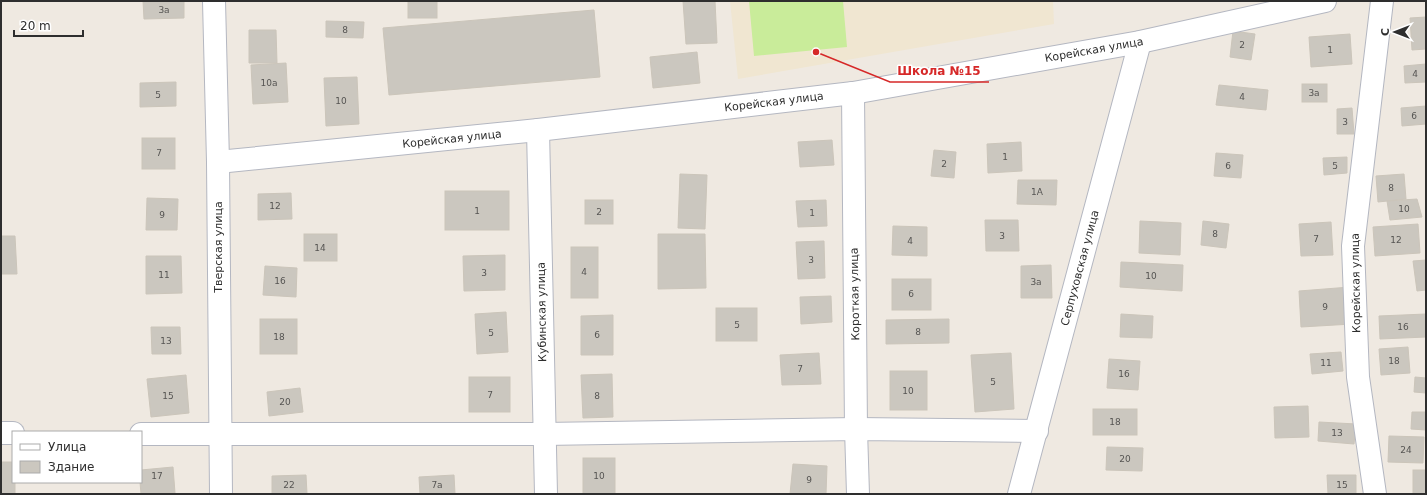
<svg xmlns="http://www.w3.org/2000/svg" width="1427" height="495" viewBox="0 0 1427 495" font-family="'DejaVu Sans',sans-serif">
  <rect width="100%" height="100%" fill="#efe9e1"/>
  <path fill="#f0e6d1" d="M730 1H1053L1054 24 738 79Z"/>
  <path fill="#c9ec9a" d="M749 1H843L847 47 754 56Z"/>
  <g fill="#cbc7bf" stroke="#cbc5ba">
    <path d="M143 1H184V18L144 19Z"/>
    <rect x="408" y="1" width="29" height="17"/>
    <path d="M683 1H715L717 43 686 44Z"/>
    <path d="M594 10 600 77 389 95 383 28Z"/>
    <path d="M1426 17V49L1412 50 1410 18Z"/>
    <path d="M326 21 364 22 363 38 326 37Z"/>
    <path d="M249 30H276L277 63H249Z"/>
    <path d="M1233 31 1255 34 1251 60 1230 57Z"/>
    <path d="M1350 34 1352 64 1311 67 1309 37Z"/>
    <path d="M697 52 700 83 653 88 650 57Z"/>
    <path d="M286 63 288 102 253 104 251 65Z"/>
    <path d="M1426 64V82L1405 83 1404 66Z"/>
    <path d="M357 77 359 124 326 126 324 78Z"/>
    <path d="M176 82V106L140 107V83Z"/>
    <rect x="1302" y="84" width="25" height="18"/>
    <path d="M1219 85 1268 90 1266 110 1216 105Z"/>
    <path d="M1426 106V124L1402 126 1401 108Z"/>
    <path d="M1352 108 1354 134H1337V109Z"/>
    <rect x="142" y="138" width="33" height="31"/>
    <path d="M832 140 834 165 800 167 798 142Z"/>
    <path d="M1021 142 1022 171 988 173 987 144Z"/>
    <path d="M934 150 956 152 954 178 931 176Z"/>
    <path d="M1216 153 1243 155 1241 178 1214 176Z"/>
    <path d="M1347 157V173L1324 175 1323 158Z"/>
    <path d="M680 174 707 175 705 229 678 228Z"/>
    <path d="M1404 174 1406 199 1378 202 1376 176Z"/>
    <path d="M1018 180H1057L1056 205 1017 204Z"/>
    <rect x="445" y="191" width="64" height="39"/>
    <path d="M291 193 292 219 258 220V194Z"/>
    <path d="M147 198 178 199 177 230H146Z"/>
    <path d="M1417 199 1422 217 1390 220 1387 201Z"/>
    <rect x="585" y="200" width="28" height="24"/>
    <path d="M826 200 827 226 798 227 796 201Z"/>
    <path d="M985 220H1018L1019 251H986Z"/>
    <path d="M1140 221 1181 223 1180 255 1139 253Z"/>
    <path d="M1203 221 1229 224 1226 248 1201 245Z"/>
    <path d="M1331 222 1333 255 1301 256 1299 224Z"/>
    <path d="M1418 224 1420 253 1375 256 1373 227Z"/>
    <path d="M893 226 927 227V256L892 255Z"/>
    <rect x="304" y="234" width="33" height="27"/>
    <path d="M658 234H705L706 288 658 289Z"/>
    <path d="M1 236H15L17 274H1Z"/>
    <path d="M824 241 825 278 798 279 796 242Z"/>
    <rect x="571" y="247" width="27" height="51"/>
    <path d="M505 255V290L464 291 463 256Z"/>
    <path d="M146 256H181L182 293 146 294Z"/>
    <path d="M1426 260V290L1417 291 1413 261Z"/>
    <path d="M1121 262 1183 265 1182 291 1120 287Z"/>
    <path d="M1051 265 1052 298H1021V266Z"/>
    <path d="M265 266 297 268 296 297 263 295Z"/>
    <rect x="892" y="279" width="39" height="31"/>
    <path d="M1350 287 1352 324 1301 327 1299 291Z"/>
    <path d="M831 296 832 322 801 324 800 297Z"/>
    <rect x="716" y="308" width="41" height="33"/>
    <path d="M506 312 508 352 477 354 475 314Z"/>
    <path d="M1121 314 1153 316 1152 338 1120 337Z"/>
    <path d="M1426 314V337L1380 339 1379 316Z"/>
    <path d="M613 315V355H581V316Z"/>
    <rect x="260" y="319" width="37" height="35"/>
    <path d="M949 319V343L886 344V320Z"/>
    <path d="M151 327H180L181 354H152Z"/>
    <path d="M1408 347 1410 373 1381 375 1379 349Z"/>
    <path d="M1341 352 1343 371 1312 374 1310 354Z"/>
    <path d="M819 353 821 384 782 385 780 355Z"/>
    <path d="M1011 353 1014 409 975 412 971 355Z"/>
    <path d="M1109 359 1140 361 1138 390 1107 388Z"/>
    <rect x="890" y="371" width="37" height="39"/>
    <path d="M612 374 613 417 583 418 581 375Z"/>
    <path d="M186 375 189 413 151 417 147 379Z"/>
    <rect x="469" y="377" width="41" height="35"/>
    <path d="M1415 377 1426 378V393L1414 392Z"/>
    <path d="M300 388 303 412 269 416 267 392Z"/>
    <path d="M1308 406 1309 437 1275 438 1274 407Z"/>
    <rect x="1093" y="409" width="44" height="26"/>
    <path d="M1412 412H1426V430L1411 429Z"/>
    <path d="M1319 422 1356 424 1354 444 1318 441Z"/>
    <path d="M1389 436 1424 437 1423 463 1388 462Z"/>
    <path d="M1107 447 1143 448 1142 471 1106 470Z"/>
    <rect x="583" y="458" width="32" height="36"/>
    <path d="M1 462H13V482H15V494H1Z"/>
    <path d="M793 464 827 466 826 494H790Z"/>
    <path d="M173 467 175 493 141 494 140 482H141V470Z"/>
    <rect x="1413" y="470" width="13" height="24"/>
    <path d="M306 475 307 494H272V476Z"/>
    <path d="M454 475 455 494H420L419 477Z"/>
    <path d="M1327 475H1356V494H1328Z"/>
  </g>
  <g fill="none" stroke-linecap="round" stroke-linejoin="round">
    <defs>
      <g id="minor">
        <path d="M214 1 218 162 221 494"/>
        <path d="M853 93 856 429 858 494"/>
        <path d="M538 130 546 494"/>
        <path d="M218 162 538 130 853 93 1140 42 1325 1"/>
        <path d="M1 433H13"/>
        <path d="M141 434H544L856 429 1037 431"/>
        <path d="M1019 494 1140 42"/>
        <path d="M1375 494 1358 377 1353 246 1382 1"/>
      </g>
    </defs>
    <use href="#minor" stroke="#b4b7c1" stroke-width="24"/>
    <use href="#minor" stroke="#fff" stroke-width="22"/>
  </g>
  <g text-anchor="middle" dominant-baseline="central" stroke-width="3" stroke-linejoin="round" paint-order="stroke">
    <g font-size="9" fill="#555452">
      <text x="164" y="10">3а</text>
      <text x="345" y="30">8</text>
      <text x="1242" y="45">2</text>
      <text x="1330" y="50">1</text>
      <text x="1415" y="74">4</text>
      <text x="269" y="83">10а</text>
      <text x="1314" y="93">3а</text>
      <text x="158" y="95">5</text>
      <text x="1242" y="97">4</text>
      <text x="341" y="101">10</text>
      <text x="1414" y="116">6</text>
      <text x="1345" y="122">3</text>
      <text x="159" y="153">7</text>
      <text x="1005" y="157">1</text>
      <text x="944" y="164">2</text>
      <text x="1228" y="166">6</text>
      <text x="1335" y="166">5</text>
      <text x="1391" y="188">8</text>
      <text x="1037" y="192">1А</text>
      <text x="275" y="206">12</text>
      <text x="1404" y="209">10</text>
      <text x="477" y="211">1</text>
      <text x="599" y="212">2</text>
      <text x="812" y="213">1</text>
      <text x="162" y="215">9</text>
      <text x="1215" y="234">8</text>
      <text x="1002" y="236">3</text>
      <text x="1316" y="239">7</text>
      <text x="1396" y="240">12</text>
      <text x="910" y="241">4</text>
      <text x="320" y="248">14</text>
      <text x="811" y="260">3</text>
      <text x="584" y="272">4</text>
      <text x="484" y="273">3</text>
      <text x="164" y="275">11</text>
      <text x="1151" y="276">10</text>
      <text x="280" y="281">16</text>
      <text x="1036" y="282">3а</text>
      <text x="911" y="294">6</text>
      <text x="1325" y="307">9</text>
      <text x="737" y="325">5</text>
      <text x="1403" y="327">16</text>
      <text x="918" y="332">8</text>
      <text x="491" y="333">5</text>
      <text x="597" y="335">6</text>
      <text x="279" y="337">18</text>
      <text x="166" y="341">13</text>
      <text x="1394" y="361">18</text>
      <text x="1326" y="363">11</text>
      <text x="800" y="369">7</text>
      <text x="1124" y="374">16</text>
      <text x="993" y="382">5</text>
      <text x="908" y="391">10</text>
      <text x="490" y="395">7</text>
      <text x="168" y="396">15</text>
      <text x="597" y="396">8</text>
      <text x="285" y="402">20</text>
      <text x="1115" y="422">18</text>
      <text x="1337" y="433">13</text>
      <text x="1406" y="450">24</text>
      <text x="1125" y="459">20</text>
      <text x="157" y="476">17</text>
      <text x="599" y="476">10</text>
      <text x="809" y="480">9</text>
      <text x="289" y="485">22</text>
      <text x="437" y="485">7а</text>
      <text x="1342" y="485">15</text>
    </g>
    <g font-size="11" fill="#2e2e2e" stroke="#fff">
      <text transform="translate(1094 50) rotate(-10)">Корейская улица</text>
      <text transform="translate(774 102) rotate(-7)">Корейская улица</text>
      <text transform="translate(452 139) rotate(-6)">Корейская улица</text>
      <text transform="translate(218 247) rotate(-90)">Тверская улица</text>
      <text transform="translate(1080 268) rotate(-75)">Серпуховская улица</text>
      <text transform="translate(1356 283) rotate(-91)">Корейская улица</text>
      <text transform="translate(855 294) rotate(-91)">Короткая улица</text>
      <text transform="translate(542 312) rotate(-91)">Кубинская улица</text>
    </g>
  </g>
  <path fill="none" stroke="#d62828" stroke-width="1.5" d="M816 52L890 82H989"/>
  <circle fill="#d62828" stroke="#fff" stroke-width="1.5" cx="816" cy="52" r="4"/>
  <g font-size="12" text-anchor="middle" font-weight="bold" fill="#d62828" stroke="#fff" stroke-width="3" stroke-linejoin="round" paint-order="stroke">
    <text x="939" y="75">Школа №15</text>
  </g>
  <rect width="1427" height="495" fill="none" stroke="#2e2e2e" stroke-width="4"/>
  <rect x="12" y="431" width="130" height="52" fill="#ffffff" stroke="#ababab"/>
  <rect x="20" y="444" width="20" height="6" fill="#ffffff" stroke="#ababab"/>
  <text x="48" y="451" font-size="12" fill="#2e2e2e">Улица</text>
  <rect x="20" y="461" width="20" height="12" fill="#cbc7bf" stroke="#ababab"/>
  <text x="48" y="471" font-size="12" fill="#2e2e2e">Здание</text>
  <g transform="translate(1395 32) rotate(270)" stroke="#ffffff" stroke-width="3" paint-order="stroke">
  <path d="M0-3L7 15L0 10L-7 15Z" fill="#2e2e2e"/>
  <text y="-6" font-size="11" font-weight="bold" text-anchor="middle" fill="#2e2e2e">С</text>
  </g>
  <path d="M14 30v6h69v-6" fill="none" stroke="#2e2e2e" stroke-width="2"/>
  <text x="20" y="30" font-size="12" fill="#2e2e2e" stroke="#ffffff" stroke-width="3" paint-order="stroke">20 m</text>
</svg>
